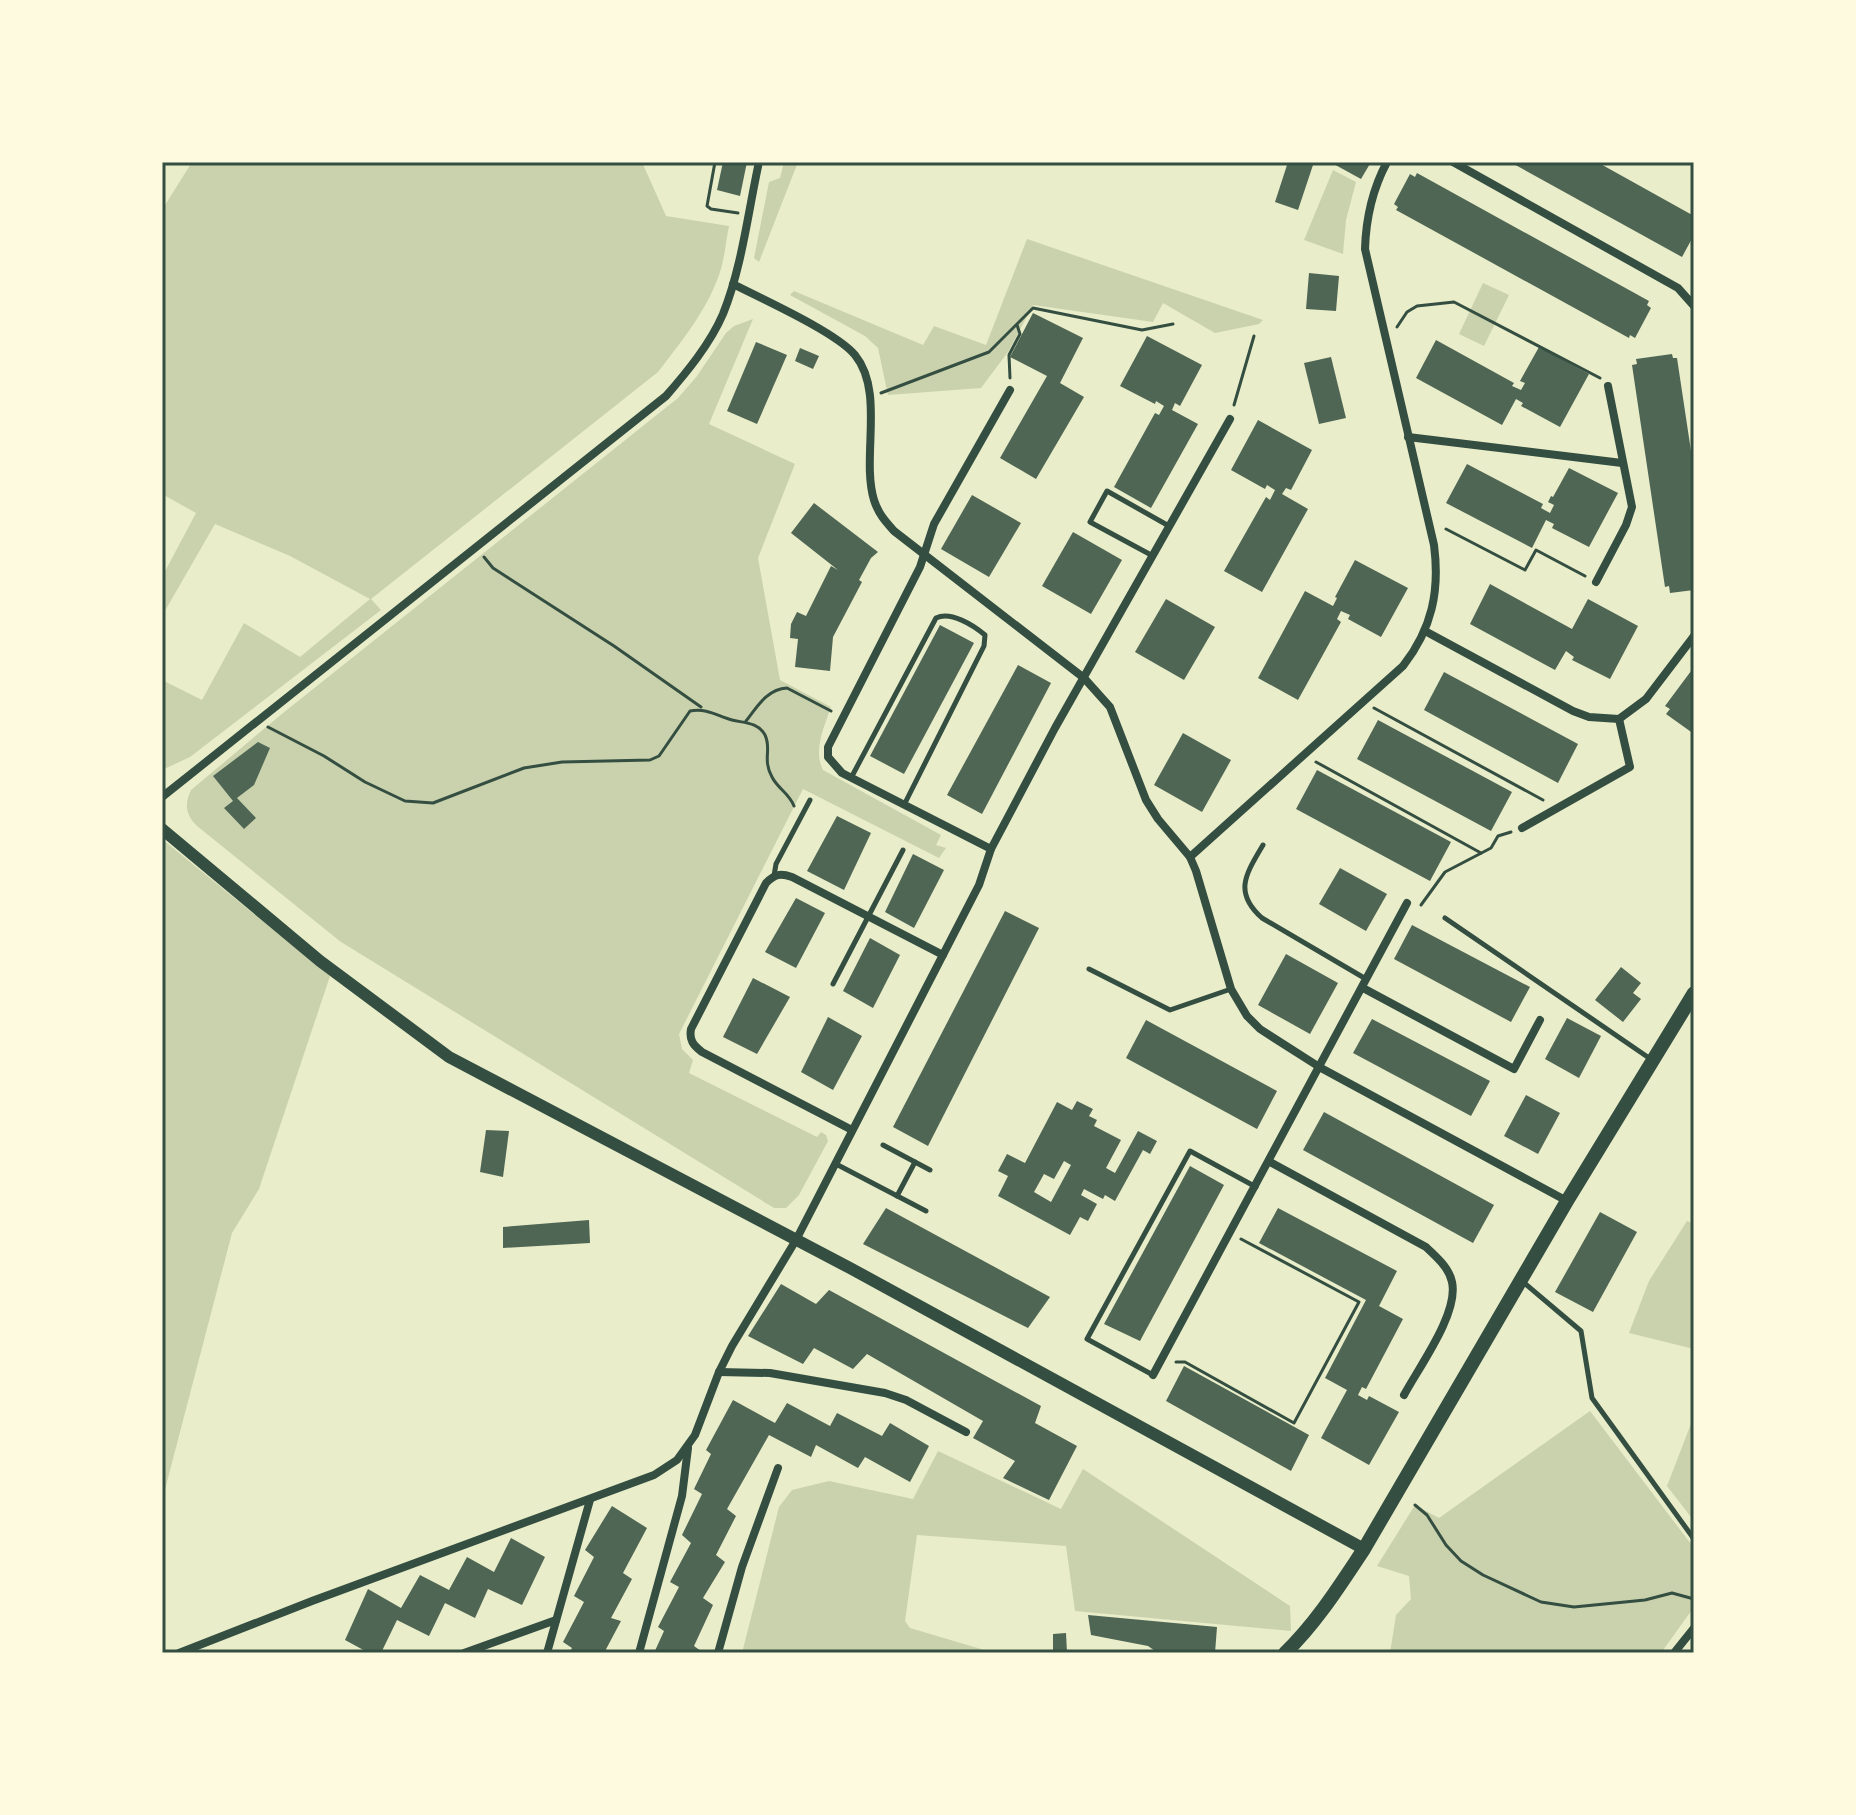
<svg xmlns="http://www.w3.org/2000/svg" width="1856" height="1815" viewBox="0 0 1856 1815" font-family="'Roboto Condensed',sans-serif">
  <rect width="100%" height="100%" fill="#e9edc9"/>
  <g fill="#cad2ad">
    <path d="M192 162H642L666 216 729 226C726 240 725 255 721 269 709 308 682 341 658 372L371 599 381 610 190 757 162 770V680L202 700 244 623 300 657 370 599 290 556 215 524 162 616V577L196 513 162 494V210Z"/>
    <path d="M784 162H798L759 262 754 258 769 182 780 178Z"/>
    <path d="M1333 170 1356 182 1346 220 1343 254 1304 240Z"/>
    <path d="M1027 239 1263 320 1259 324 1215 333 1163 303 1153 322 1033 305 1008 352 981 388 888 395 878 348 865 336 790 295 794 291 923 345 934 326 986 345Z"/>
    <path d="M1483 283 1509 295 1484 346 1459 334Z"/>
    <path d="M753 319 709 424 795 464 758 558 780 680 831 707C824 727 813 751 823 770L941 835 936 845 946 848 939 858 803 789 679 1034 682 1049 693 1060 689 1073 817 1137 821 1132 826 1135 828 1141 799 1195 786 1208H774L341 942 197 826C186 815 184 805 191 790L283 713 678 398 697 376 726 333 734 326Z"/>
    <path d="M162 839 330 976 259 1189 232 1233 162 1501Z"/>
    <path d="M1687 1221 1694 1224V1349L1629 1333 1649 1281Z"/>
    <path d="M1590 1411 1694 1548V1607L1661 1653H1390L1396 1615 1411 1599 1409 1576 1377 1566 1415 1505 1439 1518Z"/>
    <path d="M1694 1416V1521L1667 1486Z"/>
    <path d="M938 1451 1061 1509 1083 1469 1290 1606 1291 1631 1075 1611 1066 1546 917 1535 905 1621 910 1628 981 1649V1653H742L779 1507 792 1490 829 1481 913 1499Z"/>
  </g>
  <g fill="#4f6655" fill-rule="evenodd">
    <path d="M723 162H747L740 196 717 190Z"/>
    <path d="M1288 162H1314L1298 210 1275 202Z"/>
    <path d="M1330 162H1371L1361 179Z"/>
    <path d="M1510 162H1597L1694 216V235L1682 257Z"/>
    <path d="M1417 173 1649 301 1647 305 1651 308 1635 338 1630 335 1629 338 1396 210 1398 207 1394 204 1410 174 1415 177Z"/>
    <path d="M1309 273 1339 276 1336 311 1306 309Z"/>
    <path d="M1033 313 1083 338 1060 383 1084 397 1036 479 1000 458 1047 376 1010 357Z"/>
    <path d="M1147 336 1202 365 1180 406 1175 403 1172 410 1198 424 1151 508 1114 487 1155 413 1159 415 1164 406 1156 401 1155 404 1120 386Z"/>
    <path d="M1436 340 1514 383 1512 386 1521 390 1525 383 1520 381 1539 347 1589 374 1560 427 1521 406 1523 403 1516 399 1502 425 1416 378Z"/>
    <path d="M756 342 787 355 757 424 727 411Z"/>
    <path d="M800 348 819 356 813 369 795 361Z"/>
    <path d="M1672 354 1673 358H1677L1694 471V590L1670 593 1669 586 1665 587 1632 365 1637 364 1636 359Z"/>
    <path d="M1331 357 1346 418 1319 424 1304 363Z"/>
    <path d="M1258 420 1312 450 1291 490 1286 488 1282 494 1308 509 1262 592 1224 571 1266 497 1270 500 1275 490 1267 485 1265 489 1231 470Z"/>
    <path d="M1467 464 1543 504 1541 508 1550 513 1554 505 1548 502 1551 496 1553 497 1569 468 1618 493 1589 547 1552 528 1554 524 1546 520 1532 548 1446 503Z"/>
    <path d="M972 495 1021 523 989 577 941 549Z"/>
    <path d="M814 503 878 552 871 558 859 580 862 582 833 637 830 671 795 667 798 639 790 638 791 624 797 612 806 616 831 566 838 570 791 533Z"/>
    <path d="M1073 532 1122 560 1091 614 1042 586Z"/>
    <path d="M1355 560 1408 588 1381 637 1348 619 1350 615 1341 611 1337 619 1341 622 1298 700 1258 678 1305 591 1333 606 1337 598 1335 597Z"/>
    <path d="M1490 584 1572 629 1588 599 1638 626 1610 679 1572 660 1574 657 1566 651 1555 670 1470 624Z"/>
    <path d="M1166 599 1215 627 1184 680 1135 652Z"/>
    <path d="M940 625 974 643 904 774 870 756Z"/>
    <path d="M1018 665 1051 683 982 814 947 795Z"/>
    <path d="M1694 667V734L1666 714 1670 709 1665 706Z"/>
    <path d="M1444 672 1578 744 1558 783 1424 710Z"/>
    <path d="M1378 720 1512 792 1491 831 1357 759Z"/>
    <path d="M1183 733 1231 760 1202 812 1154 785Z"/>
    <path d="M258 742 270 748 254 785 237 798 256 818 244 829 224 808 233 801 213 776Z"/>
    <path d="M1317 770 1451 842 1430 881 1296 809Z"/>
    <path d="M837 816 871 833 844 890 807 871Z"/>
    <path d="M913 854 944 870 914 928 885 912Z"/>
    <path d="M1340 868 1387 894 1366 931 1319 904Z"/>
    <path d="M796 898 825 913 796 968 765 952Z"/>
    <path d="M1005 911 1039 928 928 1146 893 1127Z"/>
    <path d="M1412 925 1530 987 1511 1022 1394 959Z"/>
    <path d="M870 938 900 955 873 1008 843 991Z"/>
    <path d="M1286 954 1338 983 1310 1034 1258 1005Z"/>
    <path d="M1621 967 1641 983 1633 993 1641 999 1623 1022 1595 1000Z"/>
    <path d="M753 978 790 997 757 1054 723 1037Z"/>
    <path d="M828 1017 862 1036 833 1090 801 1072Z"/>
    <path d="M1567 1018 1601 1036 1579 1078 1545 1059Z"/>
    <path d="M1372 1019 1490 1081 1471 1116 1353 1053Z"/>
    <path d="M1146 1020 1277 1091 1257 1129 1126 1058Z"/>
    <path d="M1526 1095 1560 1113 1538 1154 1504 1136Z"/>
    <path d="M1077 1101 1093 1109 1089 1116 1097 1120 1094 1126 1121 1140 1106 1168 1115 1173 1138 1131 1157 1141 1150 1154 1143 1150 1115 1201 1105 1195 1103 1199 1084 1189 1081 1195 1097 1204 1088 1221 1080 1217 1070 1235 998 1196 1008 1176 998 1171 1007 1154 1025 1163 1057 1102 1072 1110ZM1064 1161 1071 1165 1051 1202 1034 1192 1044 1174 1054 1179Z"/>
    <path d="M1324 1112 1494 1205 1473 1243 1303 1150Z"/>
    <path d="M486 1130 509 1131 503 1177 480 1172Z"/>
    <path d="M1190 1166 1224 1185 1140 1341 1104 1324Z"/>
    <path d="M886 1208 1050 1297 1028 1328 863 1244Z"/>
    <path d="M1278 1208 1397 1271 1379 1306 1403 1319 1366 1389 1362 1387 1358 1395 1367 1400 1369 1396 1399 1412 1369 1465 1321 1438 1347 1390 1325 1378 1366 1300 1259 1243Z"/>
    <path d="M1600 1212 1637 1232 1593 1312 1555 1292Z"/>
    <path d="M589 1220 590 1243 503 1248V1227Z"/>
    <path d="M781 1284 816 1304 829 1290 1041 1406 1035 1423 1077 1446 1049 1500 1003 1478 1015 1461 973 1438 983 1421 867 1354 853 1369 814 1348 803 1364 748 1336Z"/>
    <path d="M1184 1366 1309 1435 1291 1471 1166 1401Z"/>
    <path d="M733 1400 775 1423 787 1403 830 1426 837 1413 882 1436 890 1423 929 1446 910 1482 865 1457 858 1468 816 1445 811 1457 769 1435 727 1509 736 1516 716 1555 725 1562 703 1598 713 1605 694 1646 701 1651 700 1653H654L664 1631 658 1627 679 1587 670 1582 691 1543 682 1535 702 1494 694 1489 711 1454 706 1450Z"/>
    <path d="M612 1506 647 1528 623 1573 632 1579 611 1618 621 1621 604 1653H569L572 1648 563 1642 584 1602 574 1596 594 1557 585 1550Z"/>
    <path d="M511 1538 545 1557 522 1605 488 1589 475 1618 445 1603 429 1636 397 1620 381 1653H369L345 1640 368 1589 401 1608 420 1575 449 1590 467 1557 494 1572Z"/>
    <path d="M1088 1615 1217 1627 1215 1653H1158L1148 1646 1091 1635Z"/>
    <path d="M1066 1633 1067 1653H1053V1634Z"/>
  </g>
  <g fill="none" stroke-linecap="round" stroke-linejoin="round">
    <g stroke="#344e41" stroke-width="3">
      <path d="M715 162 707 206 711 209 738 213"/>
      <path d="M1397 327 1407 312 1417 306 1454 302 1600 378"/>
      <path d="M1010 378 1009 355 1020 334 1017 325"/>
      <path d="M881 393 989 352 1033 308 1142 330 1173 324"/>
      <path d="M1234 405 1254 336"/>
      <path d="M1446 529 1525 570 1536 550 1585 576"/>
      <path d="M484 557 493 568 614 646 701 707"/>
      <path d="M1374 708 1543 800"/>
      <path d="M746 721C757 707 767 689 787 688L831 711"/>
      <path d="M268 727 324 756 365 782 405 801 433 803 524 768 562 762 650 760 659 756 690 711C708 708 717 716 732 720 744 723 758 722 765 735 772 749 762 759 772 777 778 789 789 793 794 806"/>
      <path d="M1316 762 1481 853"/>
      <path d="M1421 905 1445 872 1491 848 1498 836 1511 832"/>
      <path d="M1176 1362H1185L1294 1423 1359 1302 1241 1239"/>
      <path d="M1415 1505 1427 1515 1446 1545 1461 1561 1483 1575 1541 1602 1574 1607 1645 1600 1672 1593 1694 1599"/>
    </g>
    <g stroke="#344e41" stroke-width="5">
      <path d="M1153 556 1090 522 1107 491 1169 526"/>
      <path d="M851 778 936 618C951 611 973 625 985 635L984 646 904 805"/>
      <path d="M1263 845C1246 874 1233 892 1262 918L1366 979"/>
      <path d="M774 876 776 864 810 800"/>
      <path d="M1445 918 1652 1060"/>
      <path d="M1089 969 1170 1010 1231 989"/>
      <path d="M833 984 903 850"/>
      <path d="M883 1145 930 1170"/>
      <path d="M836 1164 926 1211"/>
      <path d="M897 1196 915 1162"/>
      <path d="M1522 1281 1581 1331 1592 1398 1694 1539"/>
      <path d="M1153 1375 1087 1339 1190 1151 1256 1187"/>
    </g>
    <g stroke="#344e41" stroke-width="8">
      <path d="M1453 162 1678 288 1694 306"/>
      <path d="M733 284C762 299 836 332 855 355 885 392 861 458 874 500 878 513 885 521 894 531L1084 678 1110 707 1146 800 1158 819 1190 857 1196 871 1231 989 1247 1016 1260 1029 1321 1068 1567 1201"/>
      <path d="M1408 437 1622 463"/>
      <path d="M1596 582 1626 525 1632 507 1608 386"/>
      <path d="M1425 631 1573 711 1589 717 1619 719"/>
      <path d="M1619 719 1646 699 1694 636"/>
      <path d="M162 797 666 396C687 372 710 344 723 314 742 267 748 212 759 162"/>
      <path d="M1522 828 1630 767 1619 719"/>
      <path d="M991 849 842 773 828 757V747L920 567 934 524 1010 390"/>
      <path d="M1190 857 1403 666C1432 629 1440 591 1434 545L1365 249C1366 217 1372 190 1387 162"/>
      <path d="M1363 988 1514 1069 1540 1020"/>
      <path d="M852 1130 702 1052C693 1045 689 1040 691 1029L766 883C775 874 780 873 792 877L943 955"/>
      <path d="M1270 1162 1426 1247C1436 1257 1449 1267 1452 1282 1459 1313 1419 1367 1404 1395"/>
      <path d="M719 1372 770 1373 885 1393 906 1400 966 1432"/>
      <path d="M1153 1375 1407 903"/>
      <path d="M179 1653 312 1601 654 1475 677 1460 695 1435 719 1372 732 1346 796 1240 979 885 991 849 1055 728 1230 419"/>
      <path d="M464 1653 556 1620"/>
      <path d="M547 1653 590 1500"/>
      <path d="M639 1653 682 1496 688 1448"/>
      <path d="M718 1653 742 1567 778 1468"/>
      <path d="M1674 1653 1694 1628"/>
    </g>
    <path stroke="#344e41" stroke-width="12" d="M162 829 320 961 449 1057 850 1268 1364 1549"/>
    <path stroke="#344e41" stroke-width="14" d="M1285 1653C1317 1622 1340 1585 1364 1549L1567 1201 1694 993"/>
  </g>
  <rect width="1856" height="1815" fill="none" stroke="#fefae0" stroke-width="328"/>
  <rect x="164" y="164" width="1528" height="1487" fill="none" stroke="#344e41" stroke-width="3"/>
</svg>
